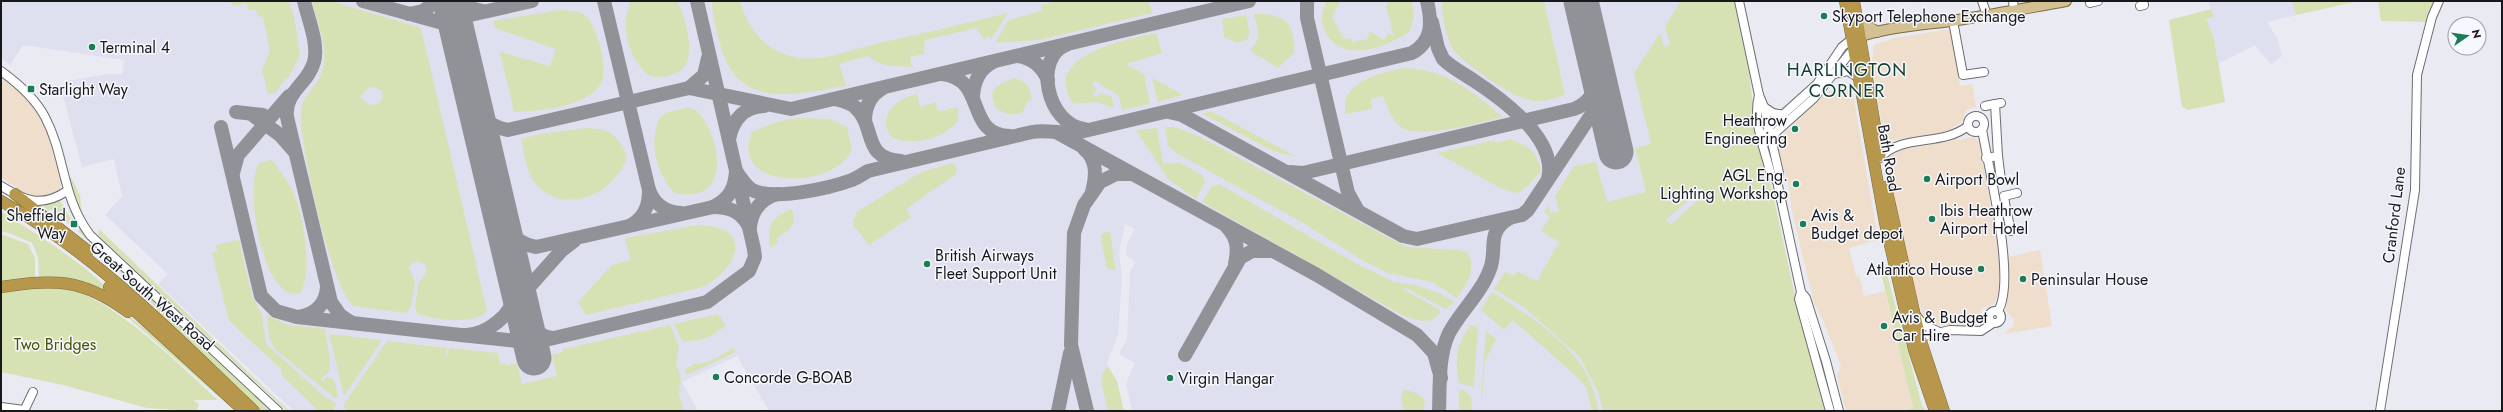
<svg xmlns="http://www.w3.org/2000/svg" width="2503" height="412" viewBox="0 0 2503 412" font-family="Jost,sans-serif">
  <rect width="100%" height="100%" fill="#e9eaf2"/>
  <g fill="#efdecc">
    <path d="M1951 29 1960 86 1972 84 1976 107 1966 110 1962 122 1948 131 1924 137 1891 141 1883 133 1872 63 1874 45 1894 38Z"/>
    <path d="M1 77 30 100 44 122 62 183 58 194 41 197 30 196 1 178Z"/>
    <path d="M1852 88 1878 240 1849 248 1856 276 1859 275 1864 296 1885 291 1913 408 1903 411H1846L1837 376 1841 366 1823 320 1814 303 1791 207 1790 191 1778 149 1783 134 1821 98 1830 91Z"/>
    <path d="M1974 137 1979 141 2000 259 1999 292 1994 304 1983 308 1979 315 1981 321 1976 326 1934 325 1925 319 1916 295 1898 222 1887 158 1892 151Z"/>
    <path d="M2040 250 2052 326 2003 334 2013 326 2014 320 2006 310 2009 279 2008 257Z"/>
  </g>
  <g fill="#dee0ef">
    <path d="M1 1H1734L1749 73 1753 116 1820 411H1132L1126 383 1135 363 1119 354 1127 339 1130 272 1135 262 1126 255 1127 244 1135 229 1125 224 1119 253 1122 275 1118 335 1107 363 1116 385 1123 411H769L737 356 682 382 698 411H294L158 284 168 274 105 215 122 196 114 159 82 167 61 88 67 81 108 74H122L124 60 23 45 10 65 1 58Z"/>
    <path d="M2208 1H2292L2296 15 2267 22 2277 38 2282 56 2271 65 2255 45 2219 63 2214 38 2206 19 2213 16Z"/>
  </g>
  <g fill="#d6e2b4" fill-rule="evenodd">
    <path d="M230 1H288L294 15 300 56 288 78H286L276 92 268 94 262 70 270 51 263 18 257 15 256 10 248 9 247 3 233 6Z"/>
    <path d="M312 1H331L421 28 487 311C475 325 435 320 418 314L415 308 418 284 427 273 425 264 416 261 412 263 409 268 415 282 411 307 406 313 353 306C331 286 298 141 301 109 302 98 313 89 318 80 333 56 318 26 312 1ZM374 87 381 90 383 97 378 104 369 105 360 97 368 88Z"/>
    <path d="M631 1H676C683 10 684 19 687 30 694 61 685 81 650 76 629 62 619 24 631 1Z"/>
    <path d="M712 1H740C748 29 764 50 794 57 818 63 847 51 871 45 917 35 962 24 1008 13L992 38 987 36 984 40 977 28 925 40 924 54 910 57 912 67C896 66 880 67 868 56L839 64 846 86C790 95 736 111 719 40 716 27 712 14 712 1Z"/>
    <path d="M1058 1H1149L1152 13 1039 40 995 43 1009 20 1042 11 1041 5Z"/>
    <path d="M1327 1H1340L1332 17 1344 39 1351 38 1352 42 1368 39 1369 31 1384 40 1388 33 1394 36 1386 6 1389 1H1412L1414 17 1410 31C1386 48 1344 64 1326 33 1320 22 1321 12 1327 1Z"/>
    <path d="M1442 1H1544L1565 94C1555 99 1544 102 1533 101 1514 99 1464 64 1453 49 1445 35 1442 17 1442 1Z"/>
    <path d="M1681 1H1734L1749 73 1757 137 1773 194 1795 296 1826 411H1603L1598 392 1580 357 1525 308 1494 289 1505 272 1514 276 1517 271 1537 281 1559 242 1541 231 1550 217 1544 212 1549 205 1551 213 1559 211 1555 196 1574 166 1596 162 1607 202 1646 192 1635 148 1651 144 1634 73 1660 33 1664 47 1670 45 1665 26ZM1702 188 1706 193 1671 224 1666 220Z"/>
    <path d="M2292 1H2359L2296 15Z"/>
    <path d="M2378 1H2436L2426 22 2381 21Z"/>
    <path d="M2211 9 2214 17 2206 19 2214 38 2225 102 2188 110 2182 107 2169 20Z"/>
    <path d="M560 10C568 11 580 10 586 16 598 29 611 73 598 88 579 108 540 111 514 112L500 52 550 66 556 49 495 28 493 21Z"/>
    <path d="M1254 14C1284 13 1296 23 1294 53L1278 68 1252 52 1251 48C1263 40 1257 27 1254 14Z"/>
    <path d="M1246 15 1250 33 1248 39 1237 43 1224 37 1222 19Z"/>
    <path d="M1156 33 1162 53 1126 64 1144 74 1150 104 1122 110 1119 96 1095 81 1091 84 1097 89 1093 94 1095 97 1101 93 1112 97 1114 108 1097 102 1074 104C1069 99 1067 92 1066 85 1062 52 1132 38 1156 33Z"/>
    <path d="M1405 68C1446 69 1473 92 1503 117 1482 122 1419 140 1401 127 1391 120 1387 106 1383 96L1371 99 1372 109 1345 114C1345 109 1345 100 1347 96 1357 78 1387 71 1405 68Z"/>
    <path d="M1013 78C1028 81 1030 87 1032 100L1028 101 1022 113C1011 116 1004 114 995 107L992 94 997 86Z"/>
    <path d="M1152 78 1183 95 1158 102Z"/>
    <path d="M917 94 920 107 936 102 937 109 941 111 958 107V121C940 140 917 146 892 138 876 116 895 99 917 94Z"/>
    <path d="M688 108 696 110C723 137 732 206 674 193 656 172 648 142 660 117L668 112Z"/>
    <path d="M1211 111 1297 157 1273 151 1203 114Z"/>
    <path d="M796 118 830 119 847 127 852 149C835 191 727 191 752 132L773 123Z"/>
    <path d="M1165 127H1175L1200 137 1406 247 1458 250 1468 253C1477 270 1466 285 1457 298L1432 282 1388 273 1362 260 1305 224 1176 153 1168 146Z"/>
    <path d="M585 128C611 129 616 133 627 156 616 195 563 217 535 183 526 172 524 152 521 139L540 134Z"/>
    <path d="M1157 128 1163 163 1171 164 1179 162 1197 172 1203 176 1205 182 1196 199 1168 179 1136 130Z"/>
    <path d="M1510 139C1530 147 1536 150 1541 171L1529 185 1518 193 1504 190 1437 153 1495 140 1496 143Z"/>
    <path d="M272 160C282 173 291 185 296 200 304 219 313 275 300 293 264 304 243 190 259 163Z"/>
    <path d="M953 163 957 169 956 174 906 209 911 217 869 245 853 225V220L857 216 855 213 921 172Z"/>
    <path d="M71 177 80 195 82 216 68 178Z"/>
    <path d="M1219 184 1359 265 1394 282 1415 285 1441 294 1454 302 1446 309 1404 287 1405 290 1438 309 1440 313C1431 326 1417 320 1404 316L1202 202 1211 187Z"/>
    <path d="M59 199 76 227 74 228 51 209 49 211 38 202Z"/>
    <path d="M792 209C798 224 789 231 776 239L778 243 770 248C768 224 769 219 792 209Z"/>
    <path d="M1 212C20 223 101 274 107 291L104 292 69 279 39 277 38 257 32 243 9 233 1 231Z"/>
    <path d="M698 225C754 226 740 267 703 287L586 315 578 302 612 265 631 260 625 238Z"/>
    <path d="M79 229 273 411H260L163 318 152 303 78 231Z"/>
    <path d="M99 229 289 411H287L105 242 98 234Z"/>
    <path d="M1110 231 1116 271 1107 268 1101 240V234Z"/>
    <path d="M1 234 28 244 35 258V278L1 282Z"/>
    <path d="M239 240 252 296 262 314 266 344 326 398 330 399 336 405 333 411H319L283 377 281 369 229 321 212 253 217 251 216 245Z"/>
    <path d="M1884 263 1922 406 1926 411H1902L1913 408 1879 264Z"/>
    <path d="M39 283H57L80 287 108 300 175 352 240 411H235L116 307 87 291 71 286Z"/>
    <path d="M64 287C116 301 177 363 218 400H194L199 405 196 411 147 408 63 385 1 372V288Z"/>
    <path d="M1492 292C1521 310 1554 332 1576 358 1588 372 1595 393 1599 411H1592L1587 389 1580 380 1513 320 1504 330 1481 310Z"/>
    <path d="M718 314 726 326 707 338 686 342 681 339 674 324Z"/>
    <path d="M267 315 287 325 325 329 330 360 329 371 321 379 323 381 327 376 334 380 338 395 336 399 275 349 269 338Z"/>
    <path d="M670 325 679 346 676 363 681 378 679 394 684 411H347L343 406 387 341 447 348 446 355 448 356 449 348 498 353 500 364 505 363 506 366 517 363 522 384 557 376 552 355 563 352V349Z"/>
    <path d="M1471 325 1476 326 1478 329 1474 387 1459 383C1455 359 1455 345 1471 325Z"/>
    <path d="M1486 331 1496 339 1485 361 1482 399H1481Z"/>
    <path d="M329 334 382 340 344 396Z"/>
    <path d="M733 348 736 352 687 375 685 370 694 364 709 362Z"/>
    <path d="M1108 366 1117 381 1124 411H1108L1101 381 1103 373Z"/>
    <path d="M1463 389 1471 397 1472 411H1459V390Z"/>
    <path d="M1403 390C1412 391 1418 393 1425 400L1423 411H1404L1401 398Z"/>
  </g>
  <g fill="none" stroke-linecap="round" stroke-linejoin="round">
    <g stroke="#909298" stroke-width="14">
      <path d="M304 1C308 19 319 44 314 62 308 84 284 92 287 117L331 302 340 315 352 323"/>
      <path d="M363 1 439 22 532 1"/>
      <path d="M458 1 466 7 483 11"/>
      <path d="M604 1 649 190C655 205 665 212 681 213"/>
      <path d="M1307 1V18L1348 193 1357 209"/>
      <path d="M409 14 423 11 437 1"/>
      <path d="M1432 22 1438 48 1443 59C1452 68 1463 73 1473 80 1502 99 1558 139 1548 179"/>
      <path d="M1066 45C1033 58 1047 124 1084 129"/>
      <path d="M1018 56C1032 58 1042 66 1048 80"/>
      <path d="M942 74C988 79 964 135 1010 136"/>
      <path d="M689 88 704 75 708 58"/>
      <path d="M973 96C974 81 979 69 993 62"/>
      <path d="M835 99C842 101 849 102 855 107 877 127 861 158 901 161"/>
      <path d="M474 104C483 118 490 127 508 130L689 88 791 109 1249 1"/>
      <path d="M236 112 263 115"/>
      <path d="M1169 112 1182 115 1403 236 1417 239 1522 215 1528 210 1597 106 1601 87"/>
      <path d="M254 116 280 135 295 152"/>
      <path d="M865 121C865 107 870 95 883 88"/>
      <path d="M221 127 261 296 276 311 297 317 461 335C486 337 514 314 516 290 517 277 511 261 508 248"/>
      <path d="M1058 133 1317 275 1417 335 1434 353 1441 378"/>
      <path d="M729 139C733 120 743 107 764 106"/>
      <path d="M1084 149C1098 160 1096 177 1092 192"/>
      <path d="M1290 172 1303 173 1574 109C1590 103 1597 90 1598 73"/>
      <path d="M233 173 238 155 289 96"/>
      <path d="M495 191C502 216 506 242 536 247L722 205"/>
      <path d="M713 207C729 199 735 189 736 171 741 178 745 185 752 190 774 201 830 188 852 180 857 178 863 174 868 171L1032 132C1047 129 1061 134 1076 133L1412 53C1433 41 1432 22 1427 1"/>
      <path d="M713 207C729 207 740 211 748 225"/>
      <path d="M631 225C645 217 649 205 649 190"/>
      <path d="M750 227C752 209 762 198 778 194"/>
      <path d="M1227 227C1238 239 1238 249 1235 264"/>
      <path d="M518 289C523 309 527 336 553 338"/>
      <path d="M514 304 561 251 574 241"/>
      <path d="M299 317C316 314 326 304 327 287"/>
      <path d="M461 335 517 341H541L707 302 749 271 755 257 754 249 697 1"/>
      <path d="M1185 355 1240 258 1252 251H1271"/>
      <path d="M1058 411 1070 353"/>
      <path d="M1087 411 1071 345 1074 233 1084 205 1100 182 1116 174H1131"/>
      <path d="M1439 411C1440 386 1438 356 1449 333 1461 311 1482 292 1490 269 1498 249 1485 232 1510 218"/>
    </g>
    <g stroke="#909298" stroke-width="35">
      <path d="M450 1 534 358"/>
      <path d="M1581 1 1616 152"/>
    </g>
    <defs>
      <g id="minor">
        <path d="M1739 1 1759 95 1764 107 1779 173 1777 181 1801 292 1806 298 1826 361 1839 411"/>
        <path d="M1982 1 1987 15"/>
        <path d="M2013 1 2014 10"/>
        <path d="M2090 1V3L2098 1"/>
        <path d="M2140 6 2144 5 2143 1"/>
        <path d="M1953 21 1963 75 1984 72"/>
        <path d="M1 71C19 84 35 98 45 117 66 157 61 196 90 235L278 411"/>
        <path d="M1833 74 1848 71 1859 78"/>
        <path d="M1759 95C1752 121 1765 150 1771 175L1777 181"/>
        <path d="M1985 106 1995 104"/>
        <path d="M1764 107 1773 113 1784 115"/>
        <circle cx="1976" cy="124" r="8"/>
        <path d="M1982 129C1988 167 2017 280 1998 311"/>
        <path d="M1771 141 1776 132 1814 98 1854 48"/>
        <path d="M1764 144 1768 128 1817 84 1842 47 1852 39"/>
        <path d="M1998 156 2001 180"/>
        <path d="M1880 158C1902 133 1942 147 1968 126"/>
        <path d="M1986 158 1998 156 1995 104 2001 103"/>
        <path d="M1 186C25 201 41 208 67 191"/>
        <path d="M2006 209 2011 231"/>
        <path d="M1996 211 2006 209 2004 196 2017 193"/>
        <path d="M1801 292 1799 299 1830 411"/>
        <circle cx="1995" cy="317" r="6"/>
        <path d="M1915 314 1924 325 1937 331"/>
        <path d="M1916 338 1950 330 1981 331 1993 323"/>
        <path d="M1 407 24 410"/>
        <path d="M24 411 33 392"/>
        <path d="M2380 411 2415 190 2417 75 2432 17 2439 1"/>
      </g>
      <g id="major">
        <path d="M1857 19 1877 32"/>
        <path d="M1852 39C1888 26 1926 25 1964 19 1998 14 2032 7 2066 1"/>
      </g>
      <g id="highway">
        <path d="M1845 1 1885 223 1914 350 1935 411"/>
        <path d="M1854 1 1880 156"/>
        <path d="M1886 187 1920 338 1944 411"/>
        <path d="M15 194 88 251"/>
        <path d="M1 201C98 255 175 336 254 411"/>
        <path d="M1 287C55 279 82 278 128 312"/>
        <path d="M109 287 242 409"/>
      </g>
    </defs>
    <use href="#minor" stroke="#6c6d74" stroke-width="10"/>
    <use href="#major" stroke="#7e6b3a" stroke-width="12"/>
    <use href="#highway" stroke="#7e6b3a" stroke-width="12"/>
    <use href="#minor" stroke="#fff" stroke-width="8"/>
    <use href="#major" stroke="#d3c193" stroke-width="10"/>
    <use href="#highway" stroke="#b6974b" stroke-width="11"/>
  </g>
  <g fill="#1b7d55" stroke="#f7f8fe" stroke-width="1.5">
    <circle cx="1824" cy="16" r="4"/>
    <circle cx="92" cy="47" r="4"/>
    <rect x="27" y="85" width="8" height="8" rx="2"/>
    <circle cx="1795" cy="129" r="4"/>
    <circle cx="1927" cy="179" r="4"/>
    <circle cx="1796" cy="184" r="4"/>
    <circle cx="1932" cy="219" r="4"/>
    <rect x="70" y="220" width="8" height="8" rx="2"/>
    <circle cx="1803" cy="224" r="4"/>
    <circle cx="927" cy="264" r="4"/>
    <circle cx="1981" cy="269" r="4"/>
    <circle cx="2023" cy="279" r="4"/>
    <circle cx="1884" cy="326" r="4"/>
    <circle cx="716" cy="377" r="4"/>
    <circle cx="1170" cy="378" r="4"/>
  </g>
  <g text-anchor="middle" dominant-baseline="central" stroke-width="3" stroke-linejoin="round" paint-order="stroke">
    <g font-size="16" fill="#17181b" stroke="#f7f8fe" text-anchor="start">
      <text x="1832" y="16">Skyport Telephone Exchange</text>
      <text x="100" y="47">Terminal 4</text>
      <text x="39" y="89">Starlight Way</text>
      <text x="1787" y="120" text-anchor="end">Heathrow<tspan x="1787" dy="18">Engineering</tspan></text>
      <text x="1788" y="175" text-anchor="end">AGL Eng.<tspan x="1788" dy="18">Lighting Workshop</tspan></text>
      <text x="1935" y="179">Airport Bowl</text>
      <text x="1940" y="210">Ibis Heathrow<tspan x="1940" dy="18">Airport Hotel</tspan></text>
      <text x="66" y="215" text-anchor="end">Sheffield<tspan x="66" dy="18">Way</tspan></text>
      <text x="1811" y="215">Avis &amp;<tspan x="1811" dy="18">Budget depot</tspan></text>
      <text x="935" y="255">British Airways<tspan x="935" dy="18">Fleet Support Unit</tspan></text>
      <text x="1973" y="269" text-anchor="end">Atlantico House</text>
      <text x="2031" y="279">Peninsular House</text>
      <text x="1892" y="317">Avis &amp; Budget<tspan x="1892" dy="18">Car Hire</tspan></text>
      <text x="724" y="377">Concorde G-BOAB</text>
      <text x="1178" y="378">Virgin Hangar</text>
    </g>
    <g font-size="16" fill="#17181b" stroke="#f7f8fe">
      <text transform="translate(1889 158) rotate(80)">Bath Road</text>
      <text transform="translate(2394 215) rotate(-83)">Cranford Lane</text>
      <text transform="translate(152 296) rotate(41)">Great South West Road</text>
    </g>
    <g font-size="16" fill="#485603" stroke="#f7f8fe">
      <text x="55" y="344">Two Bridges</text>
    </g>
    <g font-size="18" letter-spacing="1" fill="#113d2a" stroke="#f7f8fe">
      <text x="1847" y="70">HARLINGTON<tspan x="1847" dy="21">CORNER</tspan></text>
    </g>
  </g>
  <rect width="2503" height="412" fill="none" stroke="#17181b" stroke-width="4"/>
  <g transform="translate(2467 36) rotate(77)"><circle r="19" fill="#f7f8fe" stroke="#9d9ea3"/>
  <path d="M0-3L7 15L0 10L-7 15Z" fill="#1b7d55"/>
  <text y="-6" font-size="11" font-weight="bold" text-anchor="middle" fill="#17181b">N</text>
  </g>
</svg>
